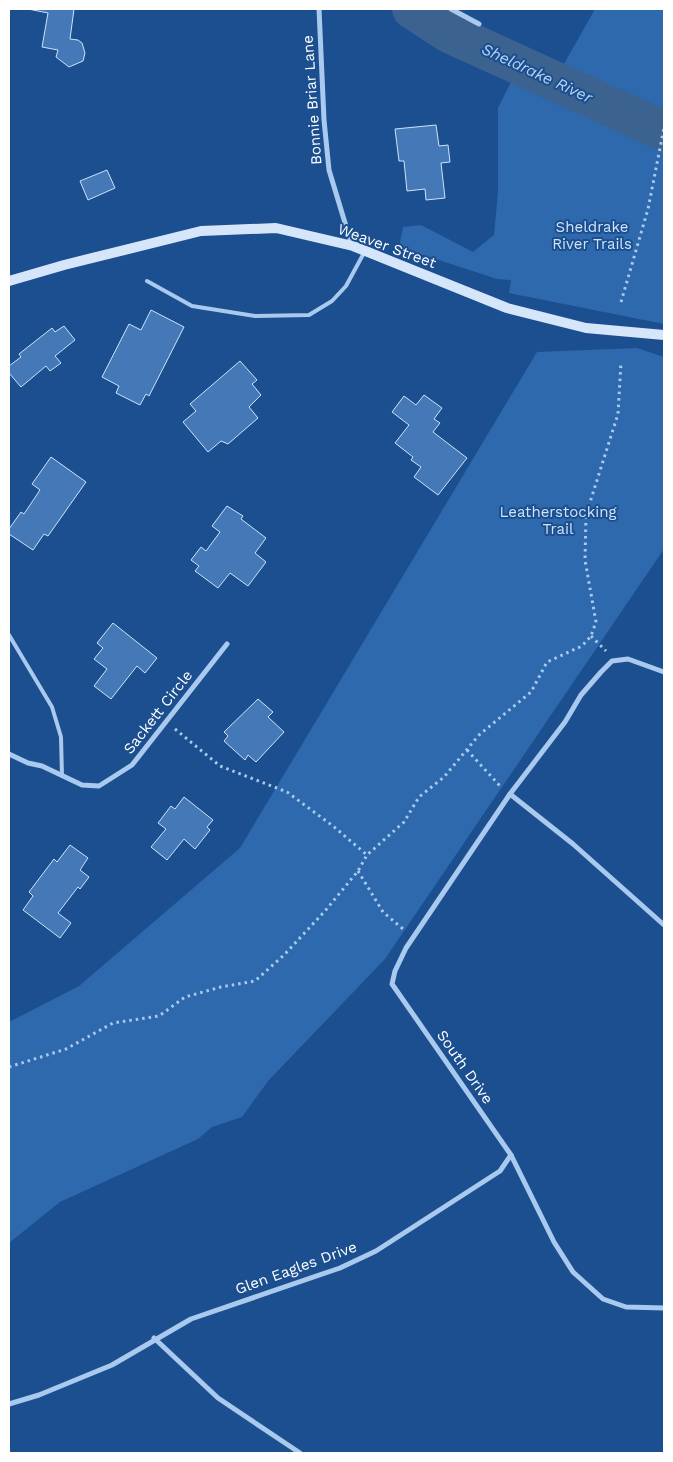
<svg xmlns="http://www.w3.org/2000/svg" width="673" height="1462" viewBox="0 0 673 1462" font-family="'Work Sans',sans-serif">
  <rect width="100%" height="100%" fill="#1b4f8f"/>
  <g fill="#2e69ad">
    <path d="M595 9H664V324L509 293 511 280 497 279 399 247 403 227 421 225 473 252 494 235 498 192V108L512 80 547 94Z"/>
    <path d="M637 348 664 357V549L385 959 269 1080 242 1117 212 1127 198 1139 60 1202 9 1243V1022L79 986 240 848 537 352Z"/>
  </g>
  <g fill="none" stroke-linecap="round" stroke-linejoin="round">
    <path stroke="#3c6290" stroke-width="40" d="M412 9 449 33 664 131"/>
  </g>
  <g fill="#4478b7" stroke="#cfe3fa">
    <path d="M28 9H74L70 39 78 40 82 43 85 53 83 61 69 67 56 57 58 50 42 47 48 13Z"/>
    <path d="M436 125 439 146 448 145 450 162 441 163 445 198 426 200 425 189 407 191 404 161H399L395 129Z"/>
    <path d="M107 170 115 188 88 200 80 181Z"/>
    <path d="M151 310 184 327 149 396 146 394 140 405 116 393 119 386 102 377 129 324 141 330Z"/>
    <path d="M64 326 75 340 55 356 61 363 50 371 46 366 21 387 9 373V366L21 357 19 354 52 328 55 332Z"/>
    <path d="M240 361 257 380 252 384 261 395 249 407 258 418 228 444 221 441 208 452 183 422 196 411 190 404Z"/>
    <path d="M424 395 442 408 434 419 440 423 433 432 467 458 438 495 414 477 421 467 411 460 413 457 395 443 409 425 392 412 404 396 416 405Z"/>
    <path d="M51 457 86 482 48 536 44 534 33 550 9 534V529L21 512 24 514 40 490 32 484Z"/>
    <path d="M227 506 243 516 241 519 266 538 255 553 266 562 248 586 230 573 218 588 195 571 199 566 191 560 201 547 206 551 220 532 212 526Z"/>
    <path d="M113 623 157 658 145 673 137 666 111 699 94 686 107 669 94 659 103 648 97 643Z"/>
    <path d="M258 699 273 712 268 717 284 732 256 762 248 755 245 760 224 741 228 736 224 732Z"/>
    <path d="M184 797 213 820 207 827 210 830 195 849 184 839 167 860 151 847 166 829 158 823 171 806 175 809Z"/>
    <path d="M70 845 88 858 80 870 89 877 80 889 78 887 58 913 71 923 60 938 23 910 33 896 29 892 54 859 57 862Z"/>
  </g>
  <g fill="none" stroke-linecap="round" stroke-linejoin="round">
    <g stroke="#a9c9ee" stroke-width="3" stroke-dasharray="2.5 4" stroke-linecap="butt">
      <path d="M621 302 648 209 664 128"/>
      <path d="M591 636 606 651"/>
      <path d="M175 729 220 766 287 792 333 826 367 855"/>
      <path d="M467 750 500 786"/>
      <path d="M358 871 383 912 403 929"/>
      <path d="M9 1067 66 1049 113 1023 159 1016 185 997 221 987 255 981 284 955 325 911 358 871 367 855 404 822 419 797 444 777 479 735 531 692 547 662 582 646 591 636 596 622 585 560 586 515 618 414 621 362"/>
    </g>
    <g stroke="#a9c9ee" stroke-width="4">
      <path d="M147 281 192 306 255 316 309 315 332 301 346 286 365 251"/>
      <path d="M9 635 52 707 61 737 62 776"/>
    </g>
    <g stroke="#a9c9ee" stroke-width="5">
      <path d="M319 9 324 120 329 170 352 246"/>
      <path d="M451 9 479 24"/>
      <path d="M664 672 628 659 612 661 601 672 581 695 565 722 510 794 406 948 395 971 392 984 511 1155 554 1242 573 1272 603 1299 626 1307 664 1308"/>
      <path d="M9 754 28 763 42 766 82 785 99 786 132 765 227 644"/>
      <path d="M510 794 573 844 664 925"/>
      <path d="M154 1338 218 1398 300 1453"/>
      <path d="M9 1404 39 1395 112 1365 191 1319 340 1268 376 1251 500 1171 511 1155"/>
    </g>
    <path stroke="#d6e6fa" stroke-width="10" d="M9 281 64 265 201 231 276 228 353 246 507 308 586 328 664 335"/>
  </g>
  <g text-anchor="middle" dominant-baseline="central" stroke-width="4" stroke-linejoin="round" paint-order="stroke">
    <g font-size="15" fill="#fff" stroke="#1b4f8f">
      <text transform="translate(312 100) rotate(-94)">Bonnie Briar Lane</text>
      <text transform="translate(387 246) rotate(20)">Weaver Street</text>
      <text transform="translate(158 712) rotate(-52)">Sackett Circle</text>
      <text transform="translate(465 1067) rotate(55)">South Drive</text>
      <text transform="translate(296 1268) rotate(-20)">Glen Eagles Drive</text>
    </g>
    <g font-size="15" fill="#cfe3fa" stroke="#1b4f8f">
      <text x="592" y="227">Sheldrake<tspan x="592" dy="17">River Trails</tspan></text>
      <text x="558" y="512">Leatherstocking<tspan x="558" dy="17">Trail</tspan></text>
    </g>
    <g font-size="16" font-style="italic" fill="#b5d3f5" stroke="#1b4f8f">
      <text transform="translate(537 73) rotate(25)">Sheldrake River</text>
    </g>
  </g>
  <rect width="673" height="1462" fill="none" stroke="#ffffff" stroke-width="20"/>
</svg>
